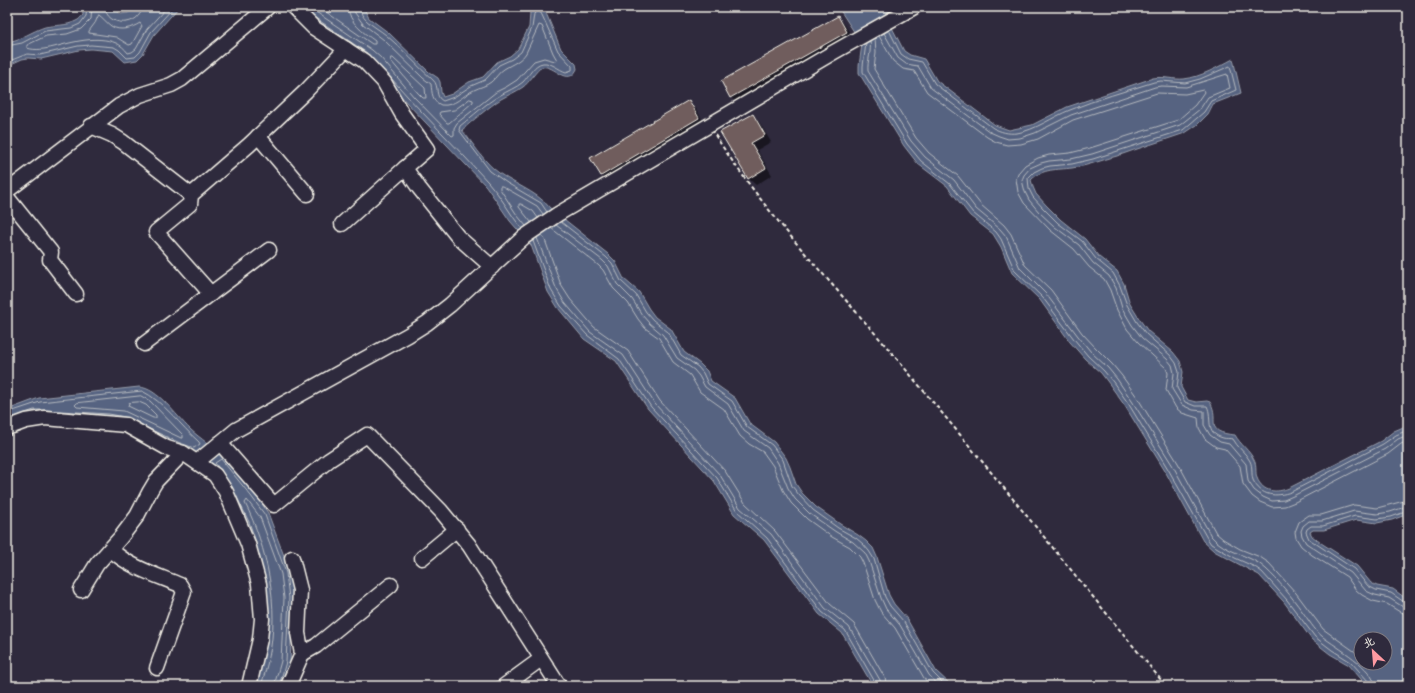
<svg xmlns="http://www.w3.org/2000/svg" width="1415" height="693" viewBox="0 0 1415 693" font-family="'Architects Daughter','LXGW WenKai TC',sans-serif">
  <rect width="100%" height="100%" fill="#2f2a3d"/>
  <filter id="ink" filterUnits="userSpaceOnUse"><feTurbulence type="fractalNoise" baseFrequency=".025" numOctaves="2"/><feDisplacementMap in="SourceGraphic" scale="8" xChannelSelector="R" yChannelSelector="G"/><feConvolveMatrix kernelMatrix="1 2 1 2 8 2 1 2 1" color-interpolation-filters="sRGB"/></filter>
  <g filter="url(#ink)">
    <g fill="#576481" stroke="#969caa" fill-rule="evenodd">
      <path d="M82 7H112L120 14 128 13 135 7H179L154 35 143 54 137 60 125 62 113 51 91 49 79 50 41 59 28 58 22 59 7 66V42C21 40 32 31 45 27 55 25 67 26 76 21 79 20 81 17 83 15Z"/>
      <path d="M299 7H363L369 18 389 33 429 72 438 78 440 82 441 92 443 97 452 94 469 82 483 77 497 62 510 56 518 49 529 27 530 12 533 8 539 7 546 13 561 49 576 64 577 69C568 88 554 64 542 67 537 69 529 83 523 87 516 92 508 95 501 99 490 106 471 122 462 130 471 141 484 161 494 169 511 184 536 190 550 208L608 254 615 261 624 279 639 292 649 309 655 317 671 329 684 352 700 364 707 371 711 381 735 398 750 424 774 442 786 458 790 467 796 484 802 493 816 507 840 524 858 535 866 541 873 548 877 557 889 595 894 604 907 619 936 671 952 686H873L842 633 819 614 764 540 734 514 714 481 648 409 616 361 584 339 558 308 548 292 531 245 510 221 486 186 407 103 374 65 310 19Z"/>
      <path d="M838 7H893L894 9 885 14 904 51 910 55 924 59 937 81 995 125 1009 130 1032 125 1067 107 1153 78C1164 76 1174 80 1184 79 1201 77 1218 67 1233 59L1241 93 1213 104 1208 114 1197 125 1185 133C1162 141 1139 148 1117 156 1102 160 1087 166 1072 168 1057 170 1043 168 1031 180L1033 187 1036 194 1046 205 1061 220 1085 239 1099 257 1117 271 1124 284 1130 304 1140 320 1148 331 1173 352 1180 361 1183 372 1181 387 1188 400 1196 402 1207 401 1210 402C1221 420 1202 432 1235 435 1240 444 1250 451 1254 460 1257 465 1255 473 1257 478 1263 493 1277 493 1289 488L1381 441 1394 431 1408 425V514L1392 520 1377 523 1356 520 1324 530H1313L1310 532 1312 536 1321 543 1357 566 1371 583 1377 586 1393 589 1408 600V686H1367L1349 665 1330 654 1312 640 1284 602 1259 575 1214 551 1203 541 1165 471 1125 406 1110 385 1101 373 1085 359 1070 342 1040 300 1012 273 1001 247 993 234 970 216 947 186 918 164 904 146 859 73V66L862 44ZM1361 639H1385V663H1361Z"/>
      <path d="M139 387C158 388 176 416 190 429 195 434 201 438 207 443L196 453 179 447 121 420 7 424V410L39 398Z"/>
      <path d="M222 452 255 493 268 513 290 572 293 598 290 663 282 686H252L263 597 208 463Z"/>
    </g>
    <g fill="#0007">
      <path d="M838 17 845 25 854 40 738 105 731 97Z"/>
      <path d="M688 102 696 109 706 126 609 183 601 175Z"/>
      <path d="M753 115 759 122 771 142 757 150 772 175 756 185 749 179 722 132Z"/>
    </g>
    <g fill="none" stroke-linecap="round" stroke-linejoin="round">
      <g stroke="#b5b9bf" stroke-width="1">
        <path d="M92 7 91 19 81 29 67 34 46 36 27 45V48C36 51 45 49 54 47 73 42 97 35 116 43 121 45 125 49 128 53L132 52 136 49 147 29 167 7"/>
        <path d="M105 7C106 28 141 27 142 7"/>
        <path d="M311 7 316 12 372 50 381 58 414 97 452 136 454 135V128L457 123 496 92 506 87 517 80 534 61 544 58 555 61 557 60 553 53 542 26 539 25 526 53C521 61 512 64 504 69 499 72 496 78 491 82 486 86 480 87 474 90 463 95 455 107 441 105 432 101 432 93 431 84L423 78 384 40 363 24 355 13 354 7"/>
        <path d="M319 7 372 44H375V41C363 32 349 23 348 7"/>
        <path d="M359 7C360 12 363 17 366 20 372 26 380 30 386 35 403 49 417 66 433 80 440 86 434 97 443 101L454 97 471 86 485 80 499 65 512 59 521 52 532 28 534 14 537 10H539L542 15 558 51 572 66V70L566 72C559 70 551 62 543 63 534 64 529 76 523 82 516 88 507 91 499 96 485 104 473 116 460 126L459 130 490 171 507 183 541 203 547 212"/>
        <path d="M99 15C103 18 107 23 111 26 120 32 132 28 140 23L142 26 132 44 129 45 116 37 89 33V31L95 23Z"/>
        <path d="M314 17 367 53"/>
        <path d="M889 30 901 54 908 59 922 62 935 84 993 128C1001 132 1008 134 1017 133 1036 130 1052 117 1070 110 1097 99 1126 91 1154 82L1161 81 1185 83 1200 79 1230 66 1236 90 1211 101 1204 112 1183 130 1093 159 1072 164 1050 166 1042 168 1034 172 1028 178 1029 189 1033 197 1043 208 1058 223 1082 241 1096 259 1113 273 1120 286 1127 305 1137 322 1146 334 1170 355 1176 363 1179 372 1177 388 1185 402 1195 406H1207C1213 418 1204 433 1223 438 1226 439 1229 438 1233 439 1237 447 1246 453 1250 461 1253 467 1251 474 1253 480 1261 497 1276 497 1291 492L1383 444 1396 435 1408 430"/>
        <path d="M884 33 898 58 906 64 918 66 931 88 990 132 999 136 1008 139 1020 138 1035 133 1071 115 1155 87 1161 86 1186 87 1227 74 1230 88 1208 97 1200 109 1180 125 1092 154 1071 159 1049 161 1041 163 1030 168 1024 175 1022 180 1025 192 1029 200 1039 212 1055 227 1079 245 1093 263 1109 276 1116 288 1122 308 1132 325 1142 338 1167 359 1172 365 1174 373 1172 389 1182 405 1193 410 1204 411V425L1210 435 1220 442 1229 444 1246 464 1248 481 1254 490 1263 497 1272 501 1284 500 1293 496 1385 449 1398 439 1408 435"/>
        <path d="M879 36 893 61 903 69 914 71 927 92 987 137 996 142 1007 145 1021 144 1038 139 1073 120 1157 93 1185 94 1203 90 1204 92 1195 105 1178 120 1090 148 1070 153 1049 155 1038 158 1025 165 1019 172 1016 179 1018 192 1024 203 1050 230 1074 249 1089 267 1104 279 1110 290 1117 310 1127 329 1138 342 1166 368 1168 373 1166 390 1176 408 1182 413 1198 418 1199 428 1205 439 1216 447 1225 449 1240 466 1243 484 1252 496 1260 502 1272 507 1285 506 1295 502 1388 454 1401 444 1408 441"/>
        <path d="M875 38 876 52 874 69 916 138 929 153 958 176 981 205 1004 225 1011 234 1025 265 1051 290 1082 333 1096 348 1112 364 1122 376 1137 397 1178 463 1216 533 1223 539 1240 549 1260 557 1269 563 1296 593 1323 629 1361 656"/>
        <path d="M870 41C872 51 867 61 868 71L911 141 925 157 954 180 976 209 1000 229 1006 236 1020 268 1046 294 1078 336 1091 352 1108 368 1117 379 1132 401 1173 466 1211 536C1226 554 1251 554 1266 569 1279 581 1291 596 1302 611 1308 619 1314 630 1323 637 1336 647 1374 668 1375 686"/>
        <path d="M866 43 863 66V72L907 144 921 161 950 184 973 213 996 232 1001 239 1015 271 1043 298 1074 339 1088 356 1104 371 1113 382 1128 403 1168 469 1207 538 1211 544 1235 558 1255 567 1262 572 1287 600 1315 637 1332 650 1351 662 1369 682 1370 686"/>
        <path d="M7 46 22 43 45 31 71 28 80 24 86 16 87 7"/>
        <path d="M391 58H393L425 88 426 98H423L418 93 391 61Z"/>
        <path d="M7 62 27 54 40 55 78 46 91 45 114 47 119 50 127 58 135 57 140 52 151 32 174 7"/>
        <path d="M390 77C421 113 456 146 488 182 501 196 510 214 522 229"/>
        <path d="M470 99 473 100V102L449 123H447L439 114 440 112 454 110Z"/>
        <path d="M531 222 519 207V204H521L533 211 538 218"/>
        <path d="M561 222 606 257 612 263 621 281 636 295 646 312 653 320 668 332 681 355 698 367 703 373 708 384 732 401 747 427 772 445 783 460 792 486 799 495 813 510 838 528 856 538 863 544 869 551 874 559 885 597 890 606 904 622 933 673 946 686"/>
        <path d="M556 225 602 260 608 266 617 284 632 299 642 315 649 323 663 335 677 358 694 370 699 376 705 387 728 404 744 431 768 448 778 463 788 488 795 499 810 514 836 532 853 542 865 553 869 561 881 598 886 609 900 625 929 675 939 686"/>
        <path d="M526 226 517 215 500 189V186H502L537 206 543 214"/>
        <path d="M551 228 598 265 603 270 613 288 628 303 638 319 645 328 659 338 673 362 690 375 700 392 724 409 740 436 749 444 763 452 773 466 783 490 791 503 807 519 832 537 850 547 860 557 863 563 875 600 881 612 895 628 924 678 930 686"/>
        <path d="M542 235 545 240 561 285 570 299 594 327 628 351 660 401 725 471 745 503 775 531 830 604 854 624 885 678 887 686"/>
        <path d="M537 238 556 288 565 303 590 332 623 355 655 404 720 475 740 508 771 534 825 608 849 627 880 680 881 686"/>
        <path d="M533 241 551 290 561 306 587 335 619 359 651 407 717 478 737 511 767 538 822 612 845 630 875 682 876 686"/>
        <path d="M141 396 150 401 183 435V438H181L124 411 77 407 75 405 77 403Z"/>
        <path d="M139 402 146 405 156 415V418H153L128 406 129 403Z"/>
        <path d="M7 413 40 402 142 391C163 401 181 426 199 442L200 444 194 448 180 443 145 427"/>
        <path d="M25 413 34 410H44L109 414 125 417"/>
        <path d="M218 467 215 463 221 459 251 496 265 515 286 573 289 598 286 662 279 686"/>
        <path d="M235 493 249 522 256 542"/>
        <path d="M1408 500 1377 508 1354 505 1321 515H1309L1299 522 1295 532 1296 538 1301 546 1312 555 1347 577 1356 590 1362 595 1373 601 1387 604 1400 612 1408 614"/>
        <path d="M1408 506 1390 512 1377 514 1354 511 1322 521H1309L1303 526 1301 531 1302 536 1306 543 1351 573 1366 591 1375 595 1389 598 1403 607 1408 608"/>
        <path d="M1408 511 1391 517 1377 519 1355 516 1323 526H1311L1307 529 1306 532 1309 539 1354 569 1368 586 1376 590 1391 593 1404 602 1408 603"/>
        <path d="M261 686C264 676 267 666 269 657 280 608 267 547 245 503L247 500 260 517 281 574 284 598 281 661 274 686"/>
      </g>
    </g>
    <g fill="#705d5d" stroke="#f4f1e8">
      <path d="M838 16 847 32 730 98 721 81Z"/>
      <path d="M689 100 699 118 601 176 590 158Z"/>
      <path d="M753 114 765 135 751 143 766 168 748 179 720 132Z"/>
    </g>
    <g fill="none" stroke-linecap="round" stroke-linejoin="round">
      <defs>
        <g id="minor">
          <path d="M293 7 314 28 364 61 384 82 402 114 427 149 405 168 419 188 458 237 492 267"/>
          <path d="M91 126 112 135 123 142 191 195"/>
          <path d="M258 136 307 194"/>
          <path d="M7 191 119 106 140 95 171 85 182 79 268 7"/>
          <path d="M7 197 51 252 50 260 76 294"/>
          <path d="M342 224 405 168"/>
          <path d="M211 294 156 232 190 204 191 195 249 145 306 91 346 49"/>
          <path d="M144 344 269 250"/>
          <path d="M7 428 26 421 45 418 126 425 167 448 183 453 215 475 226 492 248 544 259 584 262 619 260 639 249 686"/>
          <path d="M220 443 274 505 329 460 367 435 441 511 469 545 559 686"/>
          <path d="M197 462 236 430 408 335 427 323 450 305 524 237 558 214 834 52 914 7"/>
          <path d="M110 549C129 567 156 575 180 585L184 592 157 668"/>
          <path d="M422 558 457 529"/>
          <path d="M81 590 97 564 121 537 137 516 150 491 156 481 183 453"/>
          <path d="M302 654 316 646 391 585"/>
          <path d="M288 686 302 654 298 633 300 590 292 558"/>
          <path d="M504 686 541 659"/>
        </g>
      </defs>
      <use href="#minor" stroke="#f4f1e8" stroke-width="17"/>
      <path stroke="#f4f1e8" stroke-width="2" stroke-dasharray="4 3" stroke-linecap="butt" d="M715 135C768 218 839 290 902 365 991 471 1078 579 1166 686"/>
      <use href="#minor" stroke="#2f2a3d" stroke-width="14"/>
    </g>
  </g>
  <rect width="1415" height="693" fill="none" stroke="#2f2a3d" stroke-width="24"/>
  <rect x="12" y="12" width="1391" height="669" fill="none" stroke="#f4f1e8" stroke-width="1.5" filter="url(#ink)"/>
  <g transform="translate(1373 651) rotate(334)"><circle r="19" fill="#2f2a3d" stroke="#7e7a81"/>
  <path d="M0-3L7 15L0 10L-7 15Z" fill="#ff9aa2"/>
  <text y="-6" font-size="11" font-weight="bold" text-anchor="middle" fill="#f4f1e8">北</text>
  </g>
</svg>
